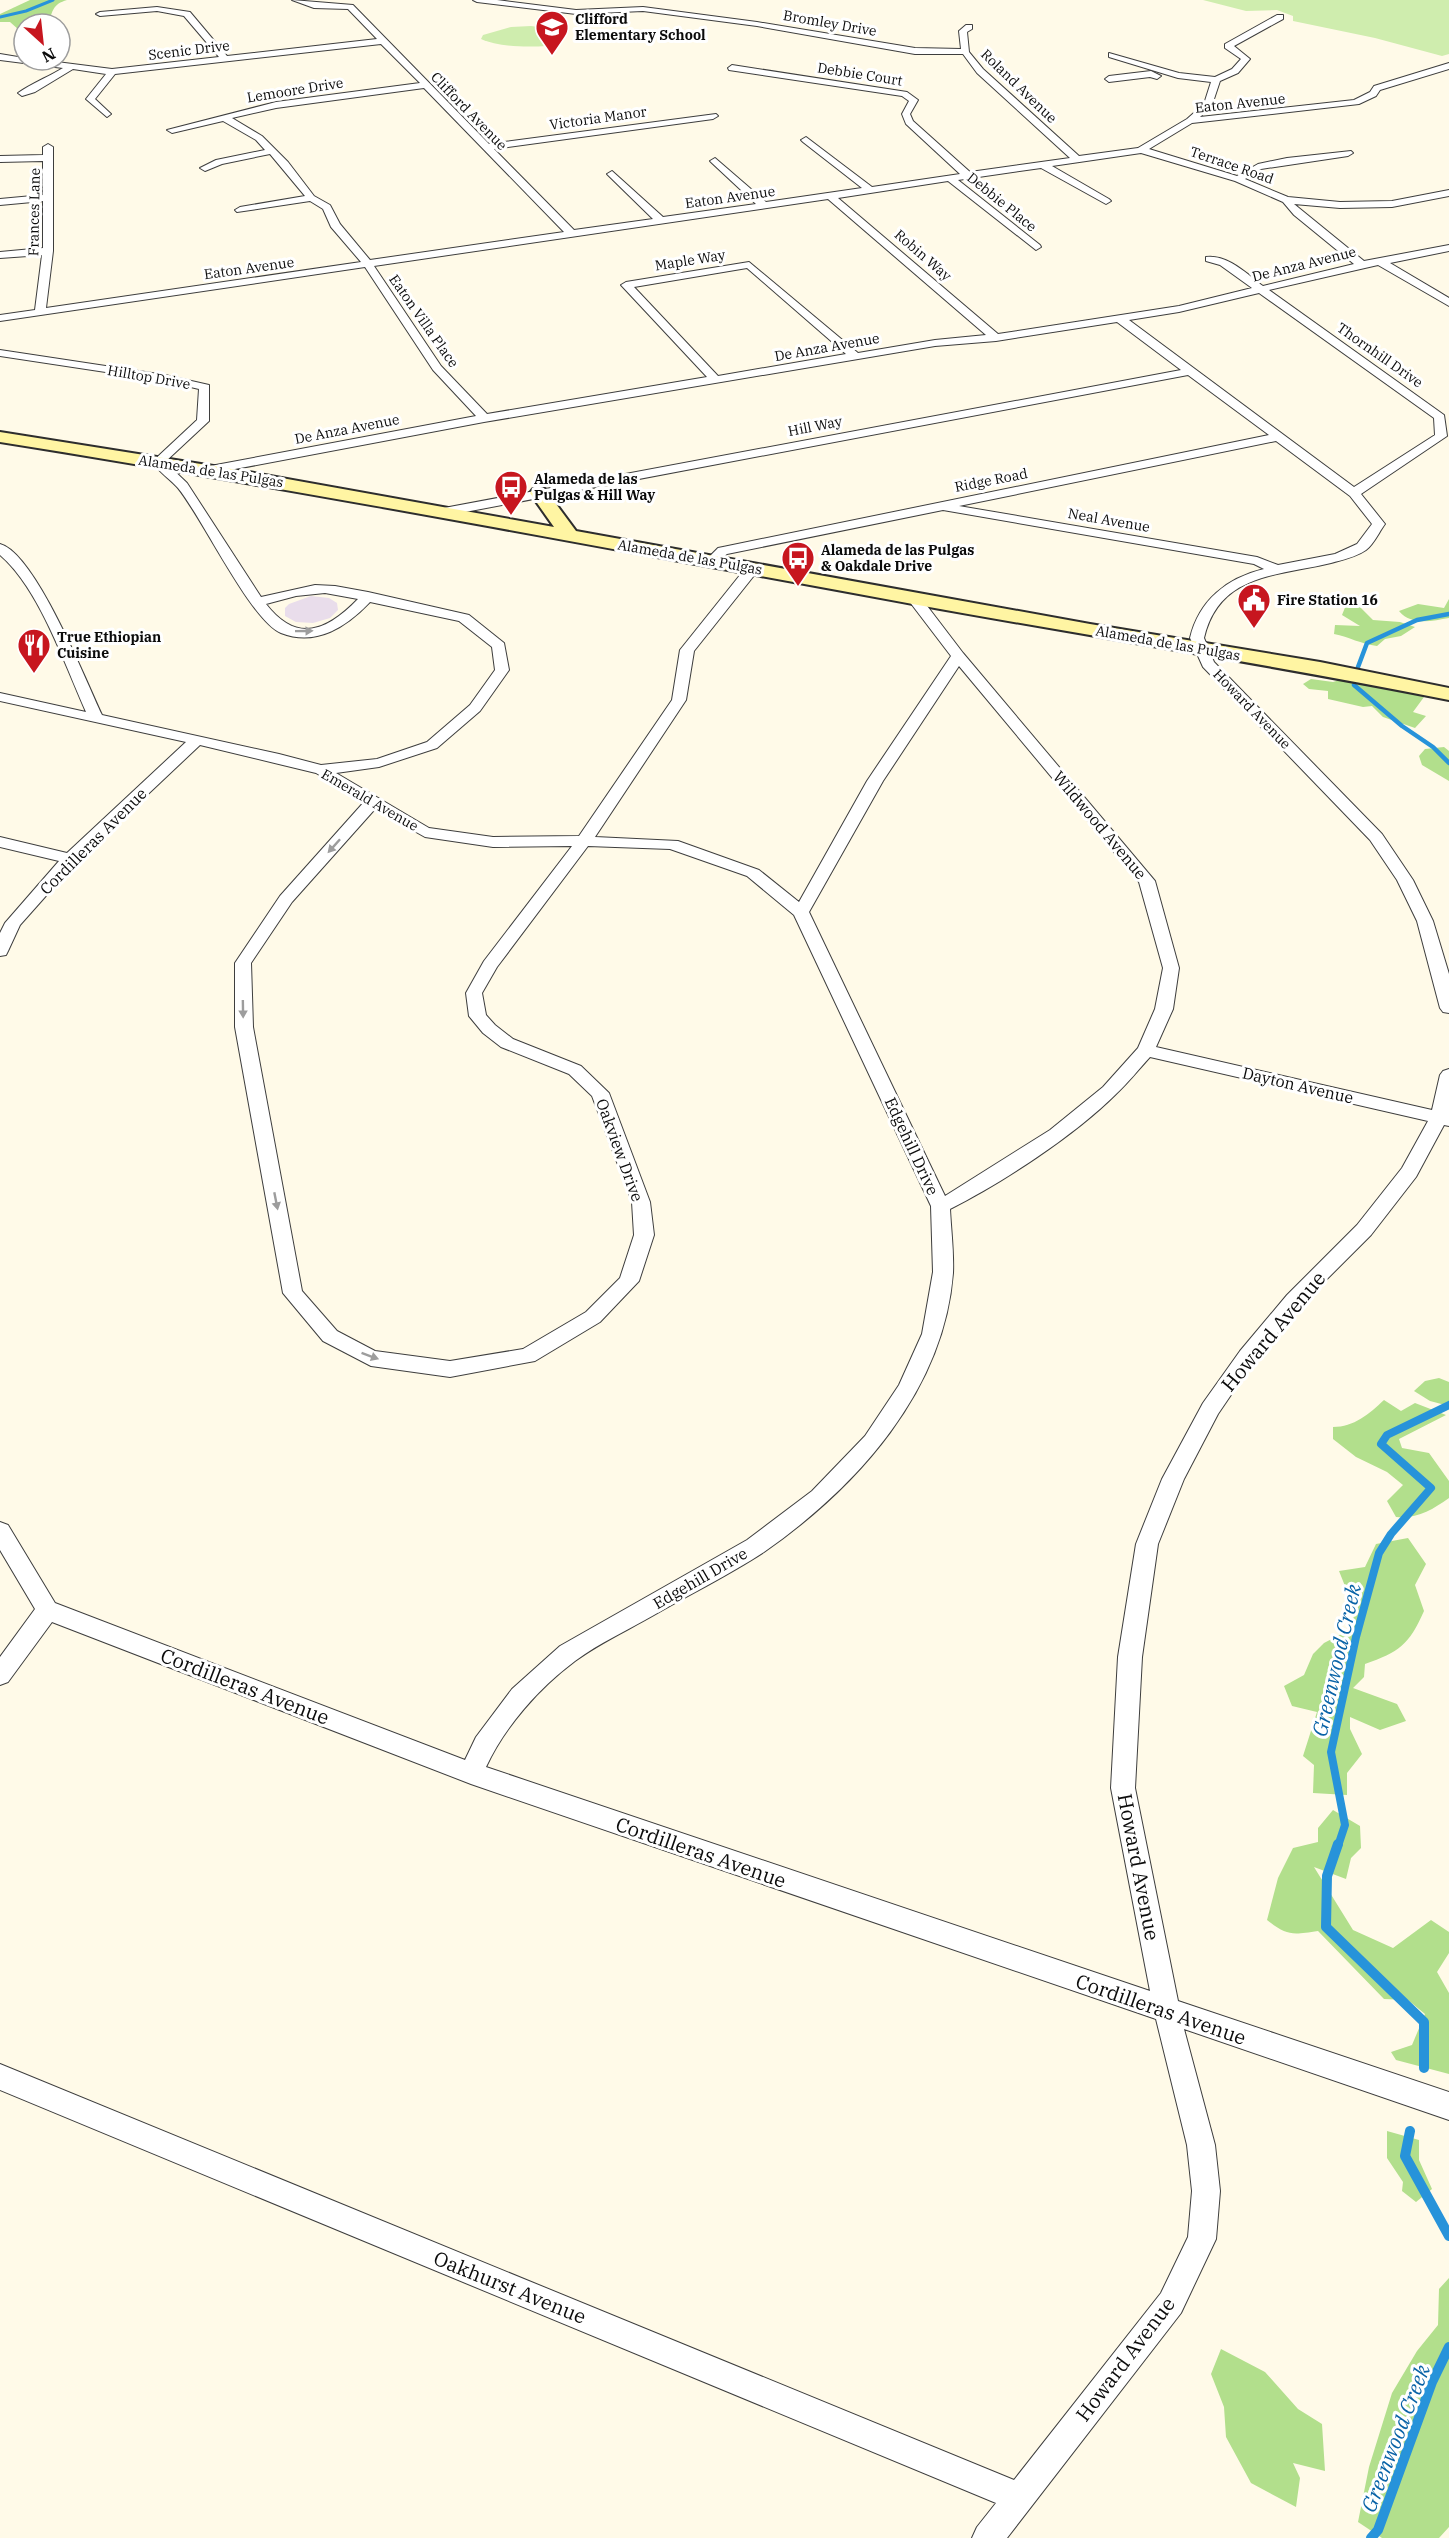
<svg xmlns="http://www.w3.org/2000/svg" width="1449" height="2538" viewBox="0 0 1449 2538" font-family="'IBM Plex Serif',serif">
  <rect width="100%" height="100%" fill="#fffae8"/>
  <path fill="#e9ddeb" d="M311 596 329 598 337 603 338 610 330 618 313 623 296 622 285 616V608L289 604Z"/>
  <g fill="#cfedae">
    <path d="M1203 0H1449V54L1442 56 1375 38 1293 21V16L1277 10 1246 11Z"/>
    <path d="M531 26 554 29 563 41 561 44C540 48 500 48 481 39L483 35 511 27Z"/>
  </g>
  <g fill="#b2df8c">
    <path d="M30 0H67C53 4 52 11 49 24H24V31L19 30 10 22H0V14Z"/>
    <path d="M1449 599V618C1432 621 1411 626 1399 611L1418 604 1444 608Z"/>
    <path d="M1346 605H1358L1373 620 1400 622 1415 627 1401 636 1385 639 1377 646C1361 644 1349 637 1334 634L1335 625 1360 626 1342 615Z"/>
    <path d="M1311 679 1333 682 1343 679 1416 691 1424 697 1413 712 1426 716 1415 728 1383 717 1372 706 1363 707 1328 699V691L1309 689 1303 684Z"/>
    <path d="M1444 747 1449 751V781L1422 765 1419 756 1425 749Z"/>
    <path d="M1439 1378 1449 1382V1406L1430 1401 1414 1391 1425 1381Z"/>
    <path d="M1384 1400 1401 1411 1415 1403 1446 1415 1399 1439 1402 1448 1429 1453 1449 1481V1498C1432 1510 1417 1519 1396 1517L1387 1501 1403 1485 1387 1472 1356 1457 1333 1439V1427C1354 1427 1369 1414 1384 1400Z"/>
    <path d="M1408 1538 1426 1564 1415 1585 1424 1611C1409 1645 1399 1652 1365 1664L1364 1677 1353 1688 1397 1704 1406 1721 1380 1730 1350 1717V1729L1362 1754 1347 1773V1795L1313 1793 1314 1765 1303 1756 1317 1712 1292 1706 1284 1686 1304 1675 1313 1654 1324 1643 1351 1629 1358 1598 1347 1591 1339 1571 1365 1567 1376 1544Z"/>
    <path d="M1333 1810 1360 1826 1361 1848 1351 1858 1346 1879 1314 1867 1353 1930 1393 1948 1431 1920 1449 1932V1953L1437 1972 1449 1993V2074L1396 2060 1391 2052 1412 2045 1425 2014 1408 2000 1384 1999 1318 1931C1292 1935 1287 1936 1267 1920L1278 1878 1293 1848 1318 1842V1828Z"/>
    <path d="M1387 2131 1419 2140V2160L1432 2189 1416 2202 1402 2191 1403 2182 1387 2158Z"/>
    <path d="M1449 2278V2527L1439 2538H1382L1358 2522 1369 2467 1392 2393 1417 2351 1438 2325 1439 2289Z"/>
    <path d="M1221 2349 1265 2372 1298 2409 1322 2424 1325 2471 1293 2463 1300 2478 1296 2507 1251 2483 1226 2437 1224 2407 1211 2374Z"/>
  </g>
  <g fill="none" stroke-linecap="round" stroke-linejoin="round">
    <path stroke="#2793da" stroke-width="3" d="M0 17 26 11 53 0"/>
    <g stroke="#2793da" stroke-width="4.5">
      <path d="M1358 667 1367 643 1417 620 1449 614"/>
      <path d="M1354 685 1402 726 1433 747 1449 763"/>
    </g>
    <path stroke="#2793da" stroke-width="8" d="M1338 1846 1345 1825 1331 1752 1356 1637 1379 1553 1391 1534 1431 1488 1381 1444 1387 1435 1449 1405"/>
    <g stroke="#2793da" stroke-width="10">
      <path d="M1338 1844 1327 1876 1326 1927 1424 2022V2068"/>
      <path d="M1410 2131 1405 2156 1449 2236"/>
      <path d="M1371 2538 1378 2530 1432 2382 1449 2347"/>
    </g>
    <defs>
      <g id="minor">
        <path d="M292 0 353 5 489 144 716 114 718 116 713 119 494 149 574 230 653 219 609 176 607 174 612 171 663 217 756 204 712 163 710 161 715 158 766 202 862 188 803 142 801 140 806 137 872 187 960 174 906 124 902 114 909 101 902 96 729 70 728 68 732 65 907 92 918 100 910 114 913 121 970 172 1070 158 977 73 963 54H915L757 26 643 11 576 14 477 2 473 0H497L576 10 643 7 757 22 915 48 961 49 959 31 966 25H972V29L967 32 969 52 983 69 1079 156 1138 148 1187 119 1204 104 1211 82 1178 78 1109 57V53L1179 73 1215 77 1232 69 1241 59 1225 48V44L1277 15H1283V19L1234 46 1250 59 1238 73 1220 81 1212 105 1200 117 1354 100 1370 92 1374 86 1449 63V69L1380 90 1376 96 1359 104 1192 123 1149 149 1237 176 1258 164 1287 158 1351 151 1353 153 1348 156 1261 169 1245 179 1288 197 1340 202 1392 201 1449 190V196L1392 207 1340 208 1294 204 1364 261 1449 245V251L1390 263 1449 298V306L1378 265 1269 290 1444 415 1447 436 1361 494 1385 524C1379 532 1374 544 1366 550 1356 557 1342 560 1331 563 1278 576 1219 573 1204 638L1214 662 1382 834 1413 880 1433 921 1449 974V1013L1443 1012 1440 1008 1417 921 1397 880 1370 840 1203 667 1190 638C1199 600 1227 578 1264 569L1254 564 943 510 727 554 713 564 706 560 718 548 723 547 1269 435 1188 375 444 516 438 512 444 508 1181 370 1117 322 996 341 935 346 484 422 209 474 205 473V467L476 416 433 370 365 267 0 321V315L35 310 42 255 0 258V252L43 248V201L0 205V199L43 195V161L0 162V156L43 155V147L48 144 53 147V251L46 308 361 262 331 227 323 209 310 201 237 212 235 210 240 207 305 196 270 154 222 164 205 171 200 168 216 160 265 150 256 140 223 121 172 133 167 130 276 102 420 83 381 44 115 74 95 99 111 114 107 117 86 99 106 74 73 69 35 92 22 96 18 93C31 84 48 77 63 68L0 60V54L24 58V60H41L112 69 219 57 184 16 157 11 100 16 96 14 100 12 157 7 190 12 227 56 377 39 348 9 314 8ZM424 88 564 232 370 260 340 224 330 205 314 196 288 162 262 136 232 118 276 108ZM1141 153 1235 181 1283 202 1294 215 1354 264 1263 286C1247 274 1227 254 1206 257V261L1220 265 1252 288 1179 306 998 334 838 198 948 181 1036 250 1041 247 1040 245 958 180 1041 168 1106 204 1111 201 1109 199 1052 166ZM828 199 986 335 935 340 858 353 749 262 626 282 621 285 707 377 487 414 441 366 374 266ZM747 268 846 354 718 376 634 287ZM1259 293 1434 418 1435 435 1354 487 1129 320 1179 312ZM1276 441 1350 496 1372 524 1357 544 1335 554 1278 565 1257 557 959 506Z"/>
        <path d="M1151 71 1161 76 1157 79 1150 77 1109 82 1105 79 1109 76Z"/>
        <path d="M0 350 165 375 209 385V421L165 462 187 483 261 597 315 585 335 586 368 592 469 615 504 643 509 670 480 711 437 748 379 767 336 773 429 828 493 837 579 836 672 700 680 650 748 565 753 564 760 568 694 651 686 700 595 837 678 841 759 870 799 902 867 781 951 656 906 597 913 593 918 594 963 653 1155 881 1179 968 1173 1009 1156 1047 1432 1110 1440 1075 1443 1071 1449 1069V1126L1444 1125 1416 1177 1371 1235 1301 1305 1254 1361 1218 1414 1184 1479 1158 1544 1142 1657 1135 1788 1178 2001 1449 2092V2120L1184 2029 1215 2145 1220 2191 1216 2239 1181 2313 1007 2538H972L977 2527 996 2503 0 2090V2064L1014 2480 1161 2293 1188 2237 1192 2191 1187 2145 1156 2019 471 1784 52 1622 8 1682 0 1685V1657L35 1609 0 1550V1522L8 1525 55 1603 465 1760 476 1737 512 1689 560 1646 747 1540 812 1491 865 1436 899 1385 922 1334 933 1272 931 1206 794 915 747 876 670 849 588 846 497 967 482 993 486 1015 495 1025 513 1039 581 1066 609 1093 650 1202 654 1235 639 1281 600 1322 535 1361 450 1377 371 1366 323 1341 283 1293 235 1027V963L280 896 364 802 316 773 200 745 76 862 20 925 8 951 6 955 0 956V933L5 923 59 861 0 847V837L67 853 186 742 0 701V693L86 712C65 665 39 588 0 555V544C35 553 86 681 102 715L279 754 321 765 377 759 427 742 470 705 495 670 492 647 459 621 370 602C347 626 317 647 281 633 251 621 202 517 178 488 170 479 159 472 152 462L197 420 199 389 165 381 0 356ZM325 593 358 599C327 631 297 644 266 604L296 596ZM959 666 1139 882 1163 968 1155 1009 1138 1048 1103 1087 1050 1130 945 1196 809 912 883 781ZM375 809 425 837 493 847 572 846 484 961 466 993 469 1016 483 1033 501 1047 569 1074 592 1096 632 1202 634 1235 620 1278 586 1312 523 1349 450 1361 375 1351 337 1331 302 1291 253 1027 251 963 292 902ZM1150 1057 1428 1121 1402 1168 1357 1225 1287 1295 1240 1351 1203 1403 1162 1479 1136 1544 1118 1657 1111 1788 1150 1991 486 1767C505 1726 539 1688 575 1661 599 1643 628 1630 654 1615 690 1594 729 1575 764 1552 857 1487 944 1391 953 1273 954 1252 951 1230 950 1209 1002 1183 1075 1135 1116 1094 1128 1083 1139 1069 1150 1057Z"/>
      </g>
      <path id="secondary" d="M0 432 226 468 554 527 530 493 533 489H545L576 531 1090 624 1320 662 1449 688V700C1273 665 1095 637 918 605 612 549 307 491 0 442Z"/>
    </defs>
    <use href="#minor" stroke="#3e3e3e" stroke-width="2"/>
    <use href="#secondary" stroke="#2d2d2d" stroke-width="4"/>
    <use href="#minor" fill="#fff" fill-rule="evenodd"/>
    <use href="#secondary" fill="#fff5a3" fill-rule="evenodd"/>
  </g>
  <defs><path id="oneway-solid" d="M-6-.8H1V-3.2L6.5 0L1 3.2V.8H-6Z" transform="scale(1.5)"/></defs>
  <g fill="#9d9d9d">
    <use href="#oneway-solid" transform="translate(304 631) rotate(-1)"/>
    <use href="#oneway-solid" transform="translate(334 846) rotate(132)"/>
    <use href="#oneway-solid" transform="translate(243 1009) rotate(89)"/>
    <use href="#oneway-solid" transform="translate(276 1201) rotate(79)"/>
    <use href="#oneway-solid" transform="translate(370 1356) rotate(20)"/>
  </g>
  <defs>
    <symbol id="school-pin" viewBox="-11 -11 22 30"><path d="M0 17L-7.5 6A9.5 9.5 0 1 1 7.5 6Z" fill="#c7161f" stroke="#fff"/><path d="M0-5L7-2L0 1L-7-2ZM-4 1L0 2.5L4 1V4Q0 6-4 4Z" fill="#fff"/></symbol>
    <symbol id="bus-pin" viewBox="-11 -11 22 30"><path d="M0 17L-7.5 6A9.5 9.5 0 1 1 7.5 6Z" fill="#c7161f" stroke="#fff"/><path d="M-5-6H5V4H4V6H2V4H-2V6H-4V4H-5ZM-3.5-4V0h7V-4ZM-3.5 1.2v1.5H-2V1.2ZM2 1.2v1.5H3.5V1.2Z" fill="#fff"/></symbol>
    <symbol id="civic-pin" viewBox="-11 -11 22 30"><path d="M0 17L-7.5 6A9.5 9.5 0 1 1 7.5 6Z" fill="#c7161f" stroke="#fff"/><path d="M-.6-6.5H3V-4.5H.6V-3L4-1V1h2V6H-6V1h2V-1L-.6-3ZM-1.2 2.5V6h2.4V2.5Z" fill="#fff"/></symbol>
    <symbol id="restaurant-pin" viewBox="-11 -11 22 30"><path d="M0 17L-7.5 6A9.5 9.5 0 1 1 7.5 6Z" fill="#c7161f" stroke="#fff"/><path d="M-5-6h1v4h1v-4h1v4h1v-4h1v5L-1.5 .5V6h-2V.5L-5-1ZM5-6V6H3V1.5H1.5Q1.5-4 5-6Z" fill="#fff"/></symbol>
  </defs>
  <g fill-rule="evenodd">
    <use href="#school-pin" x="533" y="8" width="38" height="52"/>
    <use href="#bus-pin" x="492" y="468" width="38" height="52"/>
    <use href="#bus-pin" x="779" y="539" width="38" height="52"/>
    <use href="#civic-pin" x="1235" y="581" width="38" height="52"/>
    <use href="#restaurant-pin" x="15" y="626" width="38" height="52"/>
  </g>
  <g text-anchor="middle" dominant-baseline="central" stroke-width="6" stroke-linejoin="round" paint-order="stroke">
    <g font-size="14" font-weight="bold" fill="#0b0b0b" stroke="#fff" text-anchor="start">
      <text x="575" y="19">Clifford<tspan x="575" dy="16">Elementary School</tspan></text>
      <text x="534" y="479">Alameda de las<tspan x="534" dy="16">Pulgas &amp; Hill Way</tspan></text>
      <text x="821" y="550">Alameda de las Pulgas<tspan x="821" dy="16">&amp; Oakdale Drive</tspan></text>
      <text x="1277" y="600">Fire Station 16</text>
      <text x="57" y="637">True Ethiopian<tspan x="57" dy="16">Cuisine</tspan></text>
    </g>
    <g font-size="14" fill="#0b0b0b" stroke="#fff">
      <text transform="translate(830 23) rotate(10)">Bromley Drive</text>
      <text transform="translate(189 50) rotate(-7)">Scenic Drive</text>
      <text transform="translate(860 74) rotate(9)">Debbie Court</text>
      <text transform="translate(1019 86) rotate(44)">Roland Avenue</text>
      <text transform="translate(295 90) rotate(-9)">Lemoore Drive</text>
      <text transform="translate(1240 103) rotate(-6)">Eaton Avenue</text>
      <text transform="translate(469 111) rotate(46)">Clifford Avenue</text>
      <text transform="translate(598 118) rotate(-8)">Victoria Manor</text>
      <text transform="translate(1232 165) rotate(19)">Terrace Road</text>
      <text transform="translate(730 197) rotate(-8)">Eaton Avenue</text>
      <text transform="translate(1002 202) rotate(39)">Debbie Place</text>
      <text transform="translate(34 212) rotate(-89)">Frances Lane</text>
      <text transform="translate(923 255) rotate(41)">Robin Way</text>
      <text transform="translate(690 260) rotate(-9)">Maple Way</text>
      <text transform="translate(1304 264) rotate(-14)">De Anza Avenue</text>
      <text transform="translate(249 268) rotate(-8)">Eaton Avenue</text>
      <text transform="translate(424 321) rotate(55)">Eaton Villa Place</text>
      <text transform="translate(827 347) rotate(-10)">De Anza Avenue</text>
      <text transform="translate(1380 355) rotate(35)">Thornhill Drive</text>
      <text transform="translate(149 377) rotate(10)">Hilltop Drive</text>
      <text transform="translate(815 426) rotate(-11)">Hill Way</text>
      <text transform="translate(347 429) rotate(-11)">De Anza Avenue</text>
      <text transform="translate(211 471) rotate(9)">Alameda de las Pulgas</text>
      <text transform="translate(991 480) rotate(-11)">Ridge Road</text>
      <text transform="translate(1109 520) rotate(10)">Neal Avenue</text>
      <text transform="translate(690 557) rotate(10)">Alameda de las Pulgas</text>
      <text transform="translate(1168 643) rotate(10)">Alameda de las Pulgas</text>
      <text transform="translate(1252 709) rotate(46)">Howard Avenue</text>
      <text transform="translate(370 800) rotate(30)">Emerald Avenue</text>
    </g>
    <g font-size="16" fill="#0b0b0b" stroke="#fff">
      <text transform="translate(1100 825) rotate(50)">Wildwood Avenue</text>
      <text transform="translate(93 841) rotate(-45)">Cordilleras Avenue</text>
      <text transform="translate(1298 1085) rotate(13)">Dayton Avenue</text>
      <text transform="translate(912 1146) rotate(65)">Edgehill Drive</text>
      <text transform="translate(620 1150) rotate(70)">Oakview Drive</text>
      <text transform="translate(700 1578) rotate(-30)">Edgehill Drive</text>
    </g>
    <g font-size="20" fill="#0b0b0b" stroke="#fff">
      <text transform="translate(1273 1331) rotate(-50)">Howard Avenue</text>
      <text transform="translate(245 1686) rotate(21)">Cordilleras Avenue</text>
      <text transform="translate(701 1852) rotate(19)">Cordilleras Avenue</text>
      <text transform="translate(1139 1867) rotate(79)">Howard Avenue</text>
      <text transform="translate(1161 2009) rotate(19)">Cordilleras Avenue</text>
      <text transform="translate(510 2287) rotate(22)">Oakhurst Avenue</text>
      <text transform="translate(1125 2359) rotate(-53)">Howard Avenue</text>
    </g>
    <g font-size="21" font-style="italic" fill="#0963a7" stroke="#fff">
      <text transform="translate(1336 1660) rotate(-77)">Greenwood Creek</text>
      <text transform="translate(1395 2438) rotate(-69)">Greenwood Creek</text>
    </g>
  </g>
  <g transform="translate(42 42) rotate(153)"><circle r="28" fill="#ffffff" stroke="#9d9d9d" stroke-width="1.5"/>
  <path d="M0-4.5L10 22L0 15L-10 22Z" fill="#c7161f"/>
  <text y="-9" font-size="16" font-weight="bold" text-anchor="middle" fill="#0b0b0b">N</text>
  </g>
</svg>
